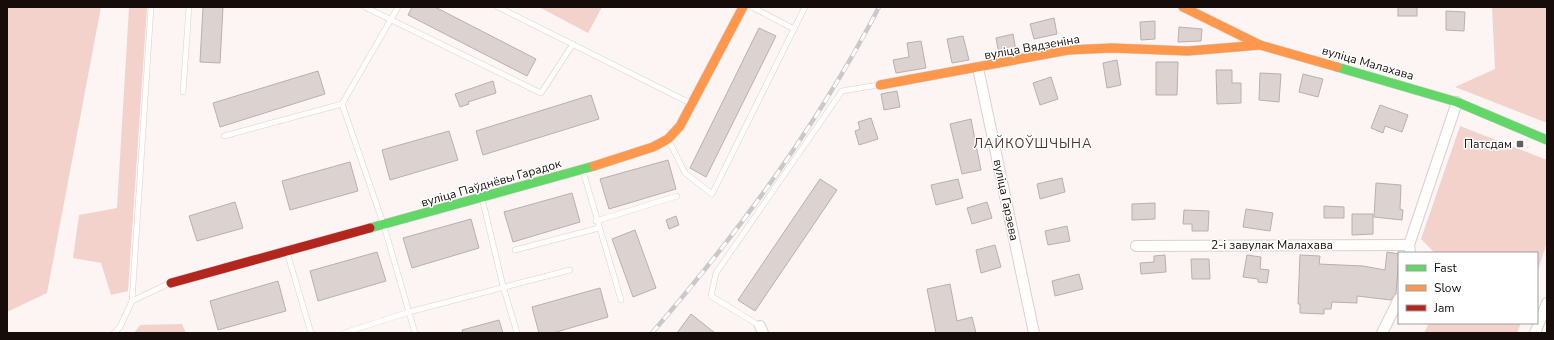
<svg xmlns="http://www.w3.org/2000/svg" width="1554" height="340" viewBox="0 0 1554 340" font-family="'Nunito Sans',sans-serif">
  <rect width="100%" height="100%" fill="#fcf5f4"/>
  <g fill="#f2d2cb">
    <path d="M7 7H101L47 293 7 312Z"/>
    <path d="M129 7H147L128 291 111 295 101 263 73 258 79 215 117 208Z"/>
    <path d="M539 7H602L588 33Z"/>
    <path d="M1492 7H1547V123L1455 87 1495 69Z"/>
    <path d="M1460 126 1547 160V242L1537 273V253H1435L1421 239Z"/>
    <path d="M1429 323H1521L1517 333H1424Z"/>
    <path d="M182 324 186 333H134L140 325Z"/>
  </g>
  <g fill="#dcd3d1" stroke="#b8afae">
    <path d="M203 7H223L220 63 200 62Z"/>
    <path d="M412 7H435L536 59 527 76 408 15Z"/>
    <rect x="1398" y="7" width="19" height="9"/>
    <path d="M1446 11 1465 12 1464 31 1446 30Z"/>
    <path d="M1054 18 1057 34 1034 39 1030 24Z"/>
    <path d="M1155 21V39L1141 40 1140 22Z"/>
    <path d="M1179 27 1202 29 1201 41 1178 42Z"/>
    <path d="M759 28 776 36 706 177 690 168Z"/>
    <path d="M1013 34 1016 51 999 54 996 38Z"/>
    <path d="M963 36 969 60 952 63 947 39Z"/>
    <path d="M921 41 926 68 896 73 893 60 909 57 907 43Z"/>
    <path d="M1117 60 1121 85 1107 88 1103 63Z"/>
    <path d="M1156 62H1178L1177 95H1156Z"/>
    <path d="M1216 70H1232V83H1241V103L1217 104Z"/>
    <path d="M318 71 325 94 220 127 213 103Z"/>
    <path d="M1260 73 1281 74 1279 102 1259 100Z"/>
    <path d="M1303 74 1323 79 1318 97 1299 92Z"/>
    <path d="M1051 77 1058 99 1040 105 1033 83Z"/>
    <path d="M493 81 496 93 468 102 469 104 460 107 455 94Z"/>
    <path d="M897 91 900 107 884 110 881 94Z"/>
    <path d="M591 95 599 119 483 155 476 131Z"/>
    <path d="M1380 105 1408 115 1402 132 1385 126 1383 133 1371 128Z"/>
    <path d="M871 118 878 139 859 145 855 131 860 129 858 122Z"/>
    <path d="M971 119 981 170 962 174 950 124Z"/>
    <path d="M449 131 458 160 390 180 382 150Z"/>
    <path d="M668 160 676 189 609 209 600 179Z"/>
    <path d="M350 162 358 191 290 210 282 181Z"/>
    <path d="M1062 178 1065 192 1040 199 1037 184Z"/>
    <path d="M820 179 837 190 755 311 738 300Z"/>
    <path d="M958 179 963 198 936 205 931 185Z"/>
    <path d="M1376 183 1401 185 1400 209 1403 210 1402 220 1374 217Z"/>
    <path d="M572 193 580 222 513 242 504 212Z"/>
    <path d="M235 202 243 228 197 241 189 216Z"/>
    <path d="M987 202 992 218 972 224 967 208Z"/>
    <path d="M1155 203V219L1132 220V204Z"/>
    <path d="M1324 206 1344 207V218H1324Z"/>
    <path d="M1246 209 1273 213 1270 231 1243 227Z"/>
    <path d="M1184 210 1209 211 1208 231H1192V224H1183Z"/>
    <path d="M1352 214H1373V234L1352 235Z"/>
    <path d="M676 216 679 225 669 229 666 220Z"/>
    <path d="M471 219 479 248 412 268 403 238Z"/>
    <path d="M1067 226 1070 241 1048 245 1045 231Z"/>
    <path d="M635 230 656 288 633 297 612 239Z"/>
    <path d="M995 245 1001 267 981 273 976 250Z"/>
    <path d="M377 252 386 281 318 301 310 271Z"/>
    <path d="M1387 252 1399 254 1396 293 1391 300 1357 296V303L1332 302 1331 309H1324V314L1300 313V304H1298L1300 255 1320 256 1319 264 1363 266 1385 270Z"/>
    <path d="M1165 255 1166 272 1141 274 1140 263 1154 262V256Z"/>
    <path d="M1247 255 1261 257 1260 269 1269 270 1267 283 1258 282V279L1243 277Z"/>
    <path d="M1191 259H1209L1210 279H1192Z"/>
    <path d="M1079 274 1083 289 1055 296 1052 281Z"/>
    <path d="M278 281 286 311 218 330 210 301Z"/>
    <path d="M950 284 957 321 972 317 976 333H936L927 289Z"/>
    <path d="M600 288 608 317 553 333H539L532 307Z"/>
    <path d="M691 314 715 333H677Z"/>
    <path d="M499 320 503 333H463L462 330Z"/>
  </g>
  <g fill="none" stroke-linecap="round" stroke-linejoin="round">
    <defs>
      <g id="lane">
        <path d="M365 7 541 93 573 44"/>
        <path d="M498 7 690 103"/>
        <path d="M752 7 794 29 805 7"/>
        <path d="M183 92 189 7"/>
        <path d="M342 104 384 226 415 333"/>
        <path d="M224 136 342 104 398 7"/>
        <path d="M669 141 685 173 712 194 794 29"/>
        <path d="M583 171 621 300"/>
        <path d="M482 198 503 286 517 333"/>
        <path d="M596 221 677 196"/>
        <path d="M515 250 599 228"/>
        <path d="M287 252 311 333"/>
        <path d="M132 301 151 7"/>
        <path d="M760 326 711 296 716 273 842 91 878 85"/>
        <path d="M114 333 120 327 132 301 170 283"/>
        <path d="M344 333 409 312 570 270"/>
      </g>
      <g id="street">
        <path d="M978 68 1034 333"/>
        <path d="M1136 246 1409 245"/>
        <path d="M1410 253 1409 245 1457 102"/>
        <path d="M760 326 763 333"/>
        <path d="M1382 333 1399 299"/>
        <path d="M1535 333 1547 303"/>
      </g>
      <g id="fast">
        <path d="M1337 67 1457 102 1547 140"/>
        <path d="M370 228 594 166"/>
      </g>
      <g id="slow">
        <path d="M1183 7 1260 45 1337 67"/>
        <path d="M880 85 1068 50 1112 48 1188 51 1260 45"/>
        <path d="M594 166 653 147 668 139 680 126 743 7"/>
      </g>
      <path id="jam" d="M171 283 370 228"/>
    </defs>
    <use href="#lane" stroke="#dad1cf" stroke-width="6"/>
    <use href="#street" stroke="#dad1cf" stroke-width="12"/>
    <use href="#fast" stroke="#dad1cf" stroke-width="10"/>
    <use href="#slow" stroke="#dad1cf" stroke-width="10"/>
    <use href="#jam" stroke="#dad1cf" stroke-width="10"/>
    <path stroke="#d9d7d6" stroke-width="2" stroke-dasharray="1 3" stroke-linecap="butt" d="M1520 144 1530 148"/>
    <use href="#lane" stroke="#fffefd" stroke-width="5"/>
    <use href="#street" stroke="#fffefd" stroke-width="10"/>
    <use href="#fast" stroke="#63d668" stroke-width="9"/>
    <use href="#slow" stroke="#ff974d" stroke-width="9"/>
    <use href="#jam" stroke="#b3261e" stroke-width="9"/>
    <defs>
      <path id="rail" d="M652 333C739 232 818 125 879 7"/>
    </defs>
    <use href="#rail" stroke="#cac8c8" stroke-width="4.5"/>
    <use href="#rail" stroke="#fff" stroke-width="3" stroke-dasharray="9" stroke-linecap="butt"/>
  </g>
  <rect fill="#665e5c" stroke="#fff" stroke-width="1.5" x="1516" y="140" width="8" height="8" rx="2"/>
  <g text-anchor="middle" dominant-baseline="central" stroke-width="3" stroke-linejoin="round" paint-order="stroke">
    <g font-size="12" fill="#160d0a" stroke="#fff">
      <text transform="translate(1032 47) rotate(-10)">вуліца Вядзеніна</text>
      <text transform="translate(1368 63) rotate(16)">вуліца Малахава</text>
      <text transform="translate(491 183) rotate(-16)">вуліца Паўднёвы Гарадок</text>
      <text transform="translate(1006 200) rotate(78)">вуліца Гарэева</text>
      <text x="1272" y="245">2-і завулак Малахава</text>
    </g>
    <g font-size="12" fill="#160d0a" stroke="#fff" text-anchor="end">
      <text x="1512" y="144">Патсдам</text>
    </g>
    <g font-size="13" letter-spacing="1" fill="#4d3631" stroke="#fff">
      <text x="1033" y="144">ЛАЙКОЎШЧЫНА</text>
    </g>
  </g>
  <rect width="1554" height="340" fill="none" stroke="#160d0a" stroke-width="16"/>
  <rect x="1398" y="252" width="140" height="72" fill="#ffffff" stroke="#a29e9d"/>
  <rect x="1406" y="265" width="20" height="6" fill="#63d668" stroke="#a29e9d"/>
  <text x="1434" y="272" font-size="12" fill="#160d0a">Fast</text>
  <rect x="1406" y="285" width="20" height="6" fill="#ff974d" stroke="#a29e9d"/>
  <text x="1434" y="292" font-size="12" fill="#160d0a">Slow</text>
  <rect x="1406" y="305" width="20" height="6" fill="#b3261e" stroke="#a29e9d"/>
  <text x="1434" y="312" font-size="12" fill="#160d0a">Jam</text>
</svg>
